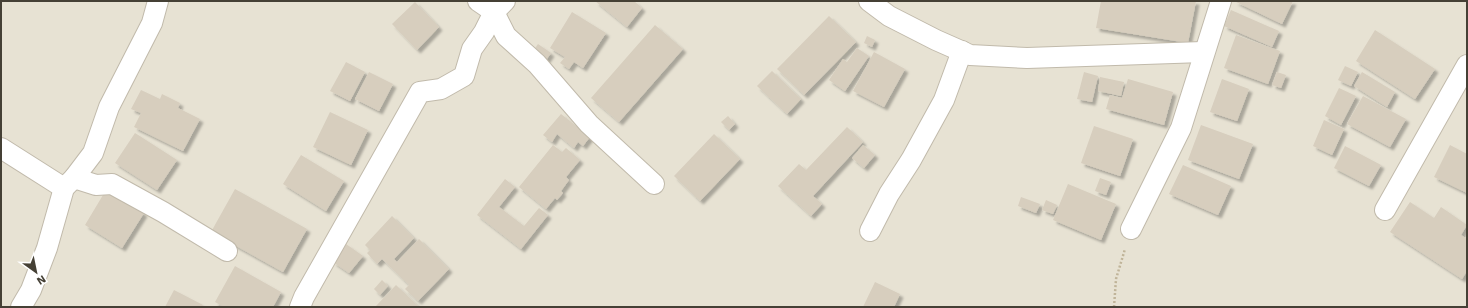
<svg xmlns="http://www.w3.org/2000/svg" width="1468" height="308" viewBox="0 0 1468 308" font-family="'Work Sans',sans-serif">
  <defs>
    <filter id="shadow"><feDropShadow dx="3.5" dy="3.5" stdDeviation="1" flood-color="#0004"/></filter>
  </defs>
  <rect width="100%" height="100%" fill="#f3efe5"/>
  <rect fill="#e7e2d3" x="1" y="1" width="1466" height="306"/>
  <g fill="#d7cebe" filter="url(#shadow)">
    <path d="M595 1H634L642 8 627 27Z"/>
    <path d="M1101 1H1196L1188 43 1096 28Z"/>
    <path d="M1234 1H1293L1282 24Z"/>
    <path d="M415 2 439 27 417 50 392 24Z"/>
    <path d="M1231 10 1279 31 1272 47 1224 26Z"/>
    <path d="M572 12 606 33 583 68 574 62 569 69 560 63 565 57 550 48Z"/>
    <path d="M829 16 856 42 804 95 777 69Z"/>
    <path d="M655 25 683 49 619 122 591 98Z"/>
    <path d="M1375 30 1435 69 1415 99 1356 61Z"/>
    <path d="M1236 35 1280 51 1268 84 1224 68Z"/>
    <path d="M867 36 875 40 872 47 864 43Z"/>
    <path d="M538 44 551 53 544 63 531 54Z"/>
    <path d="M857 48 869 56 845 91 829 80 843 59 847 62Z"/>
    <path d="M874 52 905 69 884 107 853 91Z"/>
    <path d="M346 62 365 72 350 101 330 91Z"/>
    <path d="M1345 66 1358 72 1351 86 1338 80Z"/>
    <path d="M772 71 801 99 787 114 757 86Z"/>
    <path d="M369 72 393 84 379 111 355 99Z"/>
    <path d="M1084 72 1098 76 1092 102 1077 99Z"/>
    <path d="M1277 72 1286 75 1281 88 1272 85Z"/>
    <path d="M1362 72 1395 92 1387 107 1354 86Z"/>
    <path d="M1100 77 1124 82 1121 96 1098 91Z"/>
    <path d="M1128 79 1173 92 1164 125 1106 109 1110 95 1122 98Z"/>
    <path d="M1222 79 1249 89 1237 121 1210 112Z"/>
    <path d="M1339 88 1356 96 1341 125 1325 116Z"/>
    <path d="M141 90 160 99 162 94 180 103 178 108 200 119 183 151 134 127 141 113 131 109Z"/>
    <path d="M1363 96 1406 119 1390 147 1347 124Z"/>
    <path d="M330 112 368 130 351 165 313 147Z"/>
    <path d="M561 114 590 137 583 146 578 142 574 148 557 134 552 142 543 135Z"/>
    <path d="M728 116 735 124 729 130 721 122Z"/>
    <path d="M1324 120 1344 129 1332 155 1313 146Z"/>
    <path d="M1201 125 1253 144 1239 179 1188 160Z"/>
    <path d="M1094 126 1133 139 1120 176 1081 163Z"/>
    <path d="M847 127 863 142 813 196 822 204 811 216 778 186 799 164 806 170Z"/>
    <path d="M135 133 177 160 157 190 115 163Z"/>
    <path d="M714 134 740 159 700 201 674 176Z"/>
    <path d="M553 145 562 152 566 148 580 160 566 177 569 180 561 191 563 193 557 200 555 198 546 209 519 187Z"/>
    <path d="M863 145 875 155 864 168 852 158Z"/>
    <path d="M1450 145 1467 154V193L1434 177Z"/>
    <path d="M1345 146 1381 165 1369 186 1334 168Z"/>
    <path d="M301 155 344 181 326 211 283 184Z"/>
    <path d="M1183 165 1231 186 1218 215 1169 194Z"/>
    <path d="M1100 178 1111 182 1106 195 1095 191Z"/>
    <path d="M505 179 515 187 499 207 524 226 539 208 548 215 521 249 477 215Z"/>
    <path d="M1068 184 1116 204 1101 240 1053 220Z"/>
    <path d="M235 189 307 229 283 272 211 232Z"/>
    <path d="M106 190 144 213 122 248 85 225Z"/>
    <path d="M1021 197 1040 204 1036 213 1018 206Z"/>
    <path d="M1046 200 1057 205 1053 214 1042 210Z"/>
    <path d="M1410 202 1434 218 1441 207 1467 225 1461 235 1467 239V271L1462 279 1390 232Z"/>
    <path d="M392 216 414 238 394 259 397 262 419 239 449 269 418 301 405 289 409 285 382 259 377 264 367 253 370 250 365 245Z"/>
    <path d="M346 244 363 256 349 273 333 262Z"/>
    <path d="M235 266 281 292 273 307H224L215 302Z"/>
    <path d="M382 280 388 286 380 295 374 289Z"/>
    <path d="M875 282 900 294 894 307H863Z"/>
    <path d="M396 285 419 307H375Z"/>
    <path d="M174 290 203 305 202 307H165Z"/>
  </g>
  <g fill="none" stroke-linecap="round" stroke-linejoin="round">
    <defs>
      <g id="minor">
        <path d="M478 1 494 12 506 36 537 64 589 124 654 184"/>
        <path d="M869 1 889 16 936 40 970 55 1027 58 1203 52"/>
        <path d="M1 148 64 188"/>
        <path d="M74 178 96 185 112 184 163 212 227 251"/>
        <path d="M1385 210 1467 65"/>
        <path d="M1131 229 1181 128 1221 1"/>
        <path d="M870 231 889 194 911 160 944 100 962 51"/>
        <path d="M21 307 31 290 47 248 64 188 74 178 93 153 109 107 152 23 158 1"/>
        <path d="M300 307 304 297 420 92 441 89 464 76 472 49 484 32 494 12 505 1"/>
      </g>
    </defs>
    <use href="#minor" stroke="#c1baab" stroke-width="22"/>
    <path stroke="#c0b499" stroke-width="2.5" stroke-dasharray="2 2" stroke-linecap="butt" d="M1114 307 1116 279 1125 249"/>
    <use href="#minor" stroke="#fff" stroke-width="20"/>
  </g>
  <rect width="1468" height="308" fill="none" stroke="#454035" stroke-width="4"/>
  <g transform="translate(36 272) rotate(147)" stroke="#ffffff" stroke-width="3" paint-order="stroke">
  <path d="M0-3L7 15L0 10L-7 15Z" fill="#454035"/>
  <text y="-6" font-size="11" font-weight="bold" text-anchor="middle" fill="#454035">N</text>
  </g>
</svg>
